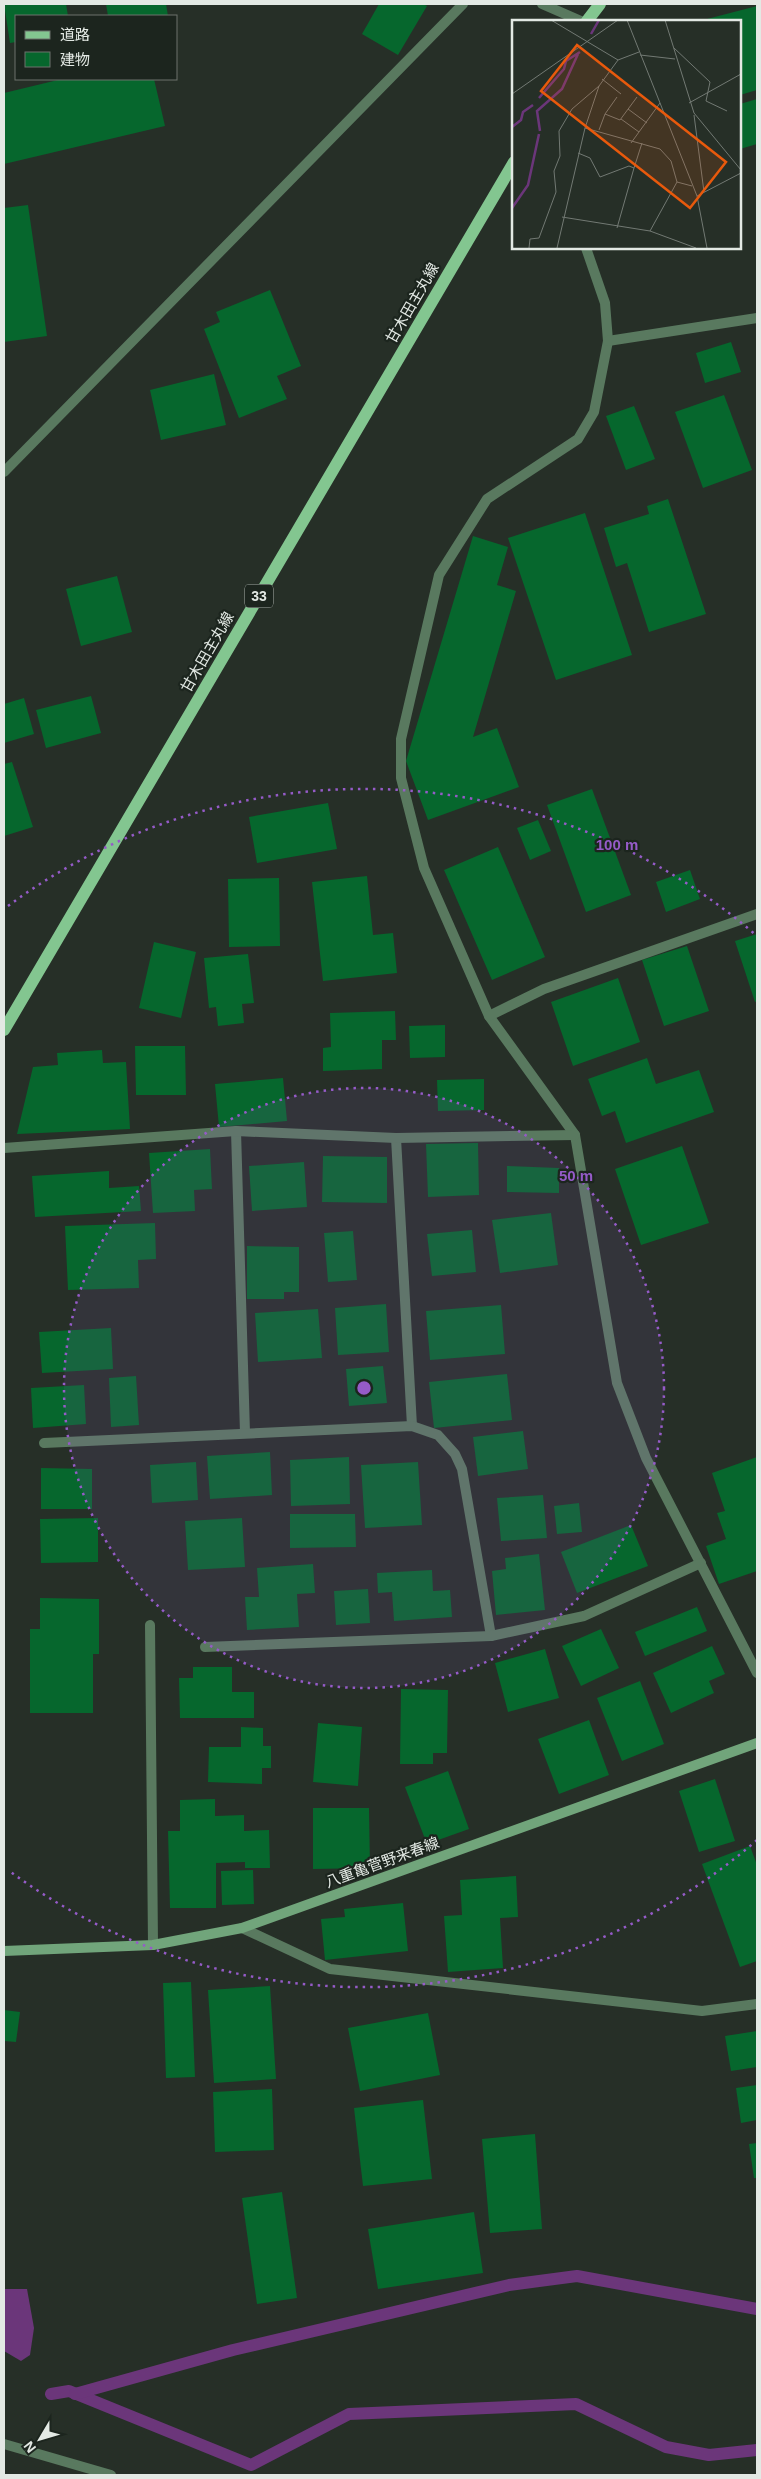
<svg xmlns="http://www.w3.org/2000/svg" width="761" height="2479" viewBox="0 0 761 2479" font-family="Helvetica,'Noto Sans JP',sans-serif">
  <rect width="100%" height="100%" fill="#262f27"/>
  <path fill="#6b367a" d="M4 2289H27L34 2328 30 2355 21 2361 4 2351Z"/>
  <g fill="none" stroke-linecap="round" stroke-linejoin="round">
    <g stroke="#6b367a" stroke-width="12">
      <path d="M51 2394 69 2391 251 2465 349 2414 576 2404 666 2447 709 2455 757 2450"/>
      <path d="M75 2394 233 2350 509 2285 577 2276 757 2309"/>
    </g>
  </g>
  <g fill="#06672d">
    <path d="M4 4H66L68 16H16V42L10 43Z"/>
    <path d="M106 4H166L168 16H108Z"/>
    <path d="M379 4H423L427 6 398 55 362 34Z"/>
    <path d="M757 6V90L740 95V21H707V19Z"/>
    <path d="M62 79H154L165 126 4 164V93Z"/>
    <path d="M757 99V144L740 149V104Z"/>
    <path d="M28 205 47 336 4 342V208Z"/>
    <path d="M270 290 301 366 277 376 287 399 239 418 204 329 220 322 216 312Z"/>
    <path d="M731 342 741 372 705 383 696 353Z"/>
    <path d="M214 374 226 425 161 440 150 390Z"/>
    <path d="M724 395 752 470 703 488 675 412Z"/>
    <path d="M634 406 655 459 626 470 606 416Z"/>
    <path d="M668 499 706 614 649 632 627 563 616 567 604 528 649 514 647 506Z"/>
    <path d="M585 513 632 655 556 680 508 538Z"/>
    <path d="M473 536 508 547 497 585 516 591 473 737 497 728 519 787 428 820 406 761Z"/>
    <path d="M117 576 132 632 81 646 66 589Z"/>
    <path d="M91 696 101 733 46 748 36 710Z"/>
    <path d="M24 698 34 734 4 743V704Z"/>
    <path d="M12 762 33 827 4 836V764Z"/>
    <path d="M592 789 631 895 586 912 547 805Z"/>
    <path d="M328 803 337 849 257 863 249 817Z"/>
    <path d="M538 820 551 851 530 860 517 828Z"/>
    <path d="M498 847 545 957 492 980 444 870Z"/>
    <path d="M690 870 700 899 666 912 656 882Z"/>
    <path d="M367 876 373 935 393 933 397 973 323 981 312 882Z"/>
    <path d="M279 878 280 946 229 947 228 879Z"/>
    <path d="M757 934V1001L755 1002 735 941Z"/>
    <path d="M154 942 196 952 181 1018 139 1008Z"/>
    <path d="M687 946 709 1011 664 1026 642 960Z"/>
    <path d="M248 954 254 1003 242 1004 244 1023 218 1026 216 1007 209 1008 204 958Z"/>
    <path d="M618 978 640 1042 573 1066 551 1002Z"/>
    <path d="M395 1011 396 1040H382V1069L323 1071V1048L331 1047 330 1013Z"/>
    <path d="M445 1025V1057L410 1058 409 1026Z"/>
    <path d="M135 1046H185L186 1095H136Z"/>
    <path d="M102 1050 103 1063 126 1062 130 1129 17 1134 33 1067 58 1065 57 1053Z"/>
    <path d="M647 1058 656 1084 699 1070 714 1112 626 1143 615 1111 602 1116 588 1079Z"/>
    <path d="M283 1078 287 1121 219 1127 215 1084Z"/>
    <path d="M484 1079V1110L438 1111 437 1080Z"/>
    <path d="M478 1143 479 1195 428 1197 426 1144Z"/>
    <path d="M682 1146 709 1223 641 1245 615 1169Z"/>
    <path d="M210 1149 212 1189 194 1190 195 1211 153 1213 149 1153Z"/>
    <path d="M323 1156 387 1157V1203L322 1202Z"/>
    <path d="M304 1162 307 1207 252 1211 249 1166Z"/>
    <path d="M507 1166 559 1168V1193L507 1192Z"/>
    <path d="M109 1171V1188L139 1186 141 1211 35 1217 32 1176Z"/>
    <path d="M551 1213 558 1265 500 1273 492 1220Z"/>
    <path d="M155 1223 156 1259 138 1260 139 1288 68 1290 65 1226Z"/>
    <path d="M472 1230 476 1272 432 1276 427 1234Z"/>
    <path d="M353 1231 357 1280 328 1282 324 1233Z"/>
    <path d="M247 1246 299 1247V1292H284V1299H247Z"/>
    <path d="M386 1304 389 1352 338 1355 335 1308Z"/>
    <path d="M501 1305 505 1354 430 1360 426 1311Z"/>
    <path d="M318 1309 322 1358 258 1362 255 1313Z"/>
    <path d="M111 1328 113 1369 42 1373 39 1332Z"/>
    <path d="M383 1366 387 1403 349 1406 346 1369Z"/>
    <path d="M507 1374 512 1420 434 1428 429 1382Z"/>
    <path d="M136 1376 139 1425 111 1427 109 1378Z"/>
    <path d="M84 1385 86 1424 33 1428 31 1388Z"/>
    <path d="M523 1431 528 1469 478 1476 473 1437Z"/>
    <path d="M270 1452 272 1495 210 1499 207 1456Z"/>
    <path d="M349 1457 350 1504 291 1506 290 1460Z"/>
    <path d="M757 1457V1571L719 1584 706 1546 726 1539 717 1513 725 1511 712 1473Z"/>
    <path d="M196 1462 198 1500 152 1503 150 1465Z"/>
    <path d="M418 1462 422 1525 365 1528 361 1465Z"/>
    <path d="M41 1468 92 1469V1509H41Z"/>
    <path d="M543 1495 547 1538 501 1541 497 1498Z"/>
    <path d="M579 1503 582 1532 557 1534 554 1506Z"/>
    <path d="M290 1514H355L356 1547 290 1548Z"/>
    <path d="M98 1518V1562L41 1563 40 1519Z"/>
    <path d="M242 1518 245 1567 188 1570 185 1521Z"/>
    <path d="M631 1525 648 1566 577 1593 561 1552Z"/>
    <path d="M539 1554 545 1610 496 1615 492 1571 506 1569 505 1558Z"/>
    <path d="M313 1564 315 1593 297 1594 299 1627 247 1630 245 1597H259L257 1568Z"/>
    <path d="M432 1570 433 1591 450 1590 452 1617 394 1621 392 1592 378 1593 377 1573Z"/>
    <path d="M368 1589 370 1623 336 1625 334 1591Z"/>
    <path d="M40 1598 99 1599V1654H93V1713H30V1629H40Z"/>
    <path d="M697 1607 707 1631 645 1656 635 1632Z"/>
    <path d="M601 1629 619 1668 581 1686 562 1646Z"/>
    <path d="M712 1646 725 1674 709 1681 714 1693 671 1713 653 1673Z"/>
    <path d="M545 1649 559 1698 508 1712 495 1663Z"/>
    <path d="M193 1667H232V1692H254V1718H180L179 1678H193Z"/>
    <path d="M640 1681 664 1744 622 1761 597 1698Z"/>
    <path d="M401 1689 448 1690 447 1753H433V1764H400Z"/>
    <path d="M589 1720 609 1775 559 1794 538 1739Z"/>
    <path d="M318 1723 362 1727 358 1786 313 1782Z"/>
    <path d="M241 1727 263 1728V1746H271V1768H262V1784L208 1782 209 1747H241Z"/>
    <path d="M448 1771 469 1829 427 1844 405 1787Z"/>
    <path d="M715 1779 735 1841 699 1852 679 1791Z"/>
    <path d="M215 1799V1816L244 1815V1831L269 1830 270 1868H245V1862L216 1863V1908H170L168 1831H180V1800Z"/>
    <path d="M313 1808H369L370 1868 313 1869Z"/>
    <path d="M750 1846 757 1865V1961L740 1967 702 1864Z"/>
    <path d="M253 1870 254 1904 222 1905 221 1871Z"/>
    <path d="M516 1876 518 1917 500 1918 503 1968 448 1972 444 1916 462 1915 460 1880Z"/>
    <path d="M403 1903 408 1951 325 1960 321 1919 345 1917 344 1909Z"/>
    <path d="M191 1982 195 2077 166 2078 163 1983Z"/>
    <path d="M270 1986 276 2079 214 2083 208 1990Z"/>
    <path d="M4 2010 20 2012 16 2042 4 2041Z"/>
    <path d="M428 2013 440 2075 360 2091 348 2028Z"/>
    <path d="M757 2031V2067L731 2071 725 2036Z"/>
    <path d="M757 2085V2120L741 2123 736 2088Z"/>
    <path d="M272 2089 274 2150 215 2152 213 2092Z"/>
    <path d="M423 2100 432 2179 363 2186 354 2108Z"/>
    <path d="M535 2134 542 2229 490 2233 482 2139Z"/>
    <path d="M757 2143V2178H754L749 2144Z"/>
    <path d="M282 2192 297 2298 257 2304 242 2198Z"/>
    <path d="M474 2212 483 2273 378 2289 368 2229Z"/>
  </g>
  <g fill="none" stroke-linecap="round" stroke-linejoin="round">
    <g stroke="#59795f" stroke-width="10">
      <path d="M586 248 605 303 608 341 594 412 578 439 487 499 439 575 401 739V778L424 868 489 1016 575 1135 617 1383 646 1458 757 1673"/>
      <path d="M608 341 757 318"/>
      <path d="M4 472 463 4"/>
      <path d="M489 1016 544 989 757 914"/>
      <path d="M236 1131 245 1433"/>
      <path d="M396 1138 412 1426"/>
      <path d="M4 1148 236 1131 396 1138 575 1135"/>
      <path d="M44 1443 412 1426 438 1435 455 1454 462 1469 491 1636"/>
      <path d="M150 1625 153 1945"/>
      <path d="M205 1647 491 1636 584 1616 701 1563"/>
      <path d="M242 1928 330 1969 702 2011 757 2004"/>
    </g>
    <g stroke="#59795f" stroke-width="10">
      <path d="M542 4 581 21"/>
      <path d="M4 2444 111 2475"/>
    </g>
    <path stroke="#71a57b" stroke-width="10" d="M4 1951 153 1945 242 1928 757 1743"/>
    <g stroke="#83c690" stroke-width="12">
      <path d="M587 21 600 4"/>
      <path d="M4 1030 514 162"/>
    </g>
  </g>
  <circle cx="364" cy="1388" r="300" fill="#955bc8" fill-opacity=".12"/>
  <g fill="none" stroke="#955bc8" stroke-width="2.5" stroke-dasharray="2.5 5">
    <circle cx="364" cy="1388" r="300"/>
    <path d="M757 1840A599 599 0 0 1 8 1870M8 906A599 599 0 0 1 757 936"/>
  </g>
  <g text-anchor="middle" dominant-baseline="central" stroke-width="4.5" stroke-linejoin="round" paint-order="stroke">
    <rect fill="#1c251e" stroke="#a7aea9" stroke-width="1" x="245" y="584.5" width="28" height="23" rx="4"/>
    <g font-size="14" font-weight="bold" fill="#e3e9e4">
      <text x="259" y="596">33</text>
    </g>
    <g font-size="15" fill="#e3e9e4" stroke="#1c251e">
      <text transform="translate(412 303) rotate(-60)">甘木田主丸線</text>
      <text transform="translate(207 652) rotate(-60)">甘木田主丸線</text>
      <text transform="translate(382 1862) rotate(-20)">八重亀菅野来春線</text>
    </g>
  </g>
  <g transform="translate(512 20)">
    <rect width="229" height="229" fill="#262f27"/>
    <path fill="none" stroke="#6b367a" stroke-width="2.5" d="M79 14 87 0M27 78 52 49 54 41 68 32M0 107 9 100 11 92 21 85M28 111 25 91 50 69 66 34M0 188 16 165 27 114"/>
    <path fill="none" stroke="#727973" stroke-width="1" d="M39 0 106 40M115 0 185 176 195 228M153 0 182 93 229 150M162 28 198 62 194 81 215 91M128 35 163 39M90 59 109 74M0 74 106 0M177 83 229 54M116 89 135 103M93 94 108 100 125 77M182 95 192 172M109 99 127 112M73 108 148 129 159 141 165 162 180 166M87 110 93 94 105 77M119 123 148 83M66 133 78 138 88 157 117 146 122 148 130 123M185 176 229 153M50 197 138 211 184 228M105 208 122 148M138 211 165 162M17 228 18 219 27 218 44 172 42 151 48 136 47 111 60 89 87 66M45 228 73 108 87 66 106 40 127 32"/>
    <path fill="#e8590c" fill-opacity="0.15" stroke="#e8590c" stroke-width="2.5" d="M65 25 214 142 178 188 29 71Z"/>
    <rect width="229" height="229" fill="none" stroke="#e3e9e4" stroke-width="2.5"/>
  </g>
  <circle cx="364" cy="1388" r="8" fill="#955bc8" stroke="#1c251e" stroke-width="2.5"/>
  <g font-size="15" text-anchor="middle" font-weight="bold" fill="#955bc8" stroke="#1c251e" stroke-width="4.5" stroke-linejoin="round" paint-order="stroke">
    <text x="617" y="850">100 m</text>
    <text x="576" y="1181">50 m</text>
  </g>
  <rect width="761" height="2479" fill="none" stroke="#e3e9e4" stroke-width="10"/>
  <rect x="15" y="15" width="162" height="65" fill="#1c251e" stroke="#6c736d"/>
  <rect x="25" y="31" width="25" height="8" fill="#83c690" stroke="#6c736d"/>
  <text x="60" y="40" font-size="15" fill="#e3e9e4">道路</text>
  <rect x="25" y="52" width="25" height="15" fill="#06672d" stroke="#6c736d"/>
  <text x="60" y="65" font-size="15" fill="#e3e9e4">建物</text>
  <g transform="translate(40 2439) rotate(232)" stroke="#1c251e" stroke-width="4" paint-order="stroke">
  <path d="M0-4L9 19L0 12L-9 19Z" fill="#e3e9e4"/>
  <text y="-8" font-size="14" font-weight="bold" text-anchor="middle" fill="#e3e9e4">N</text>
  </g>
</svg>
